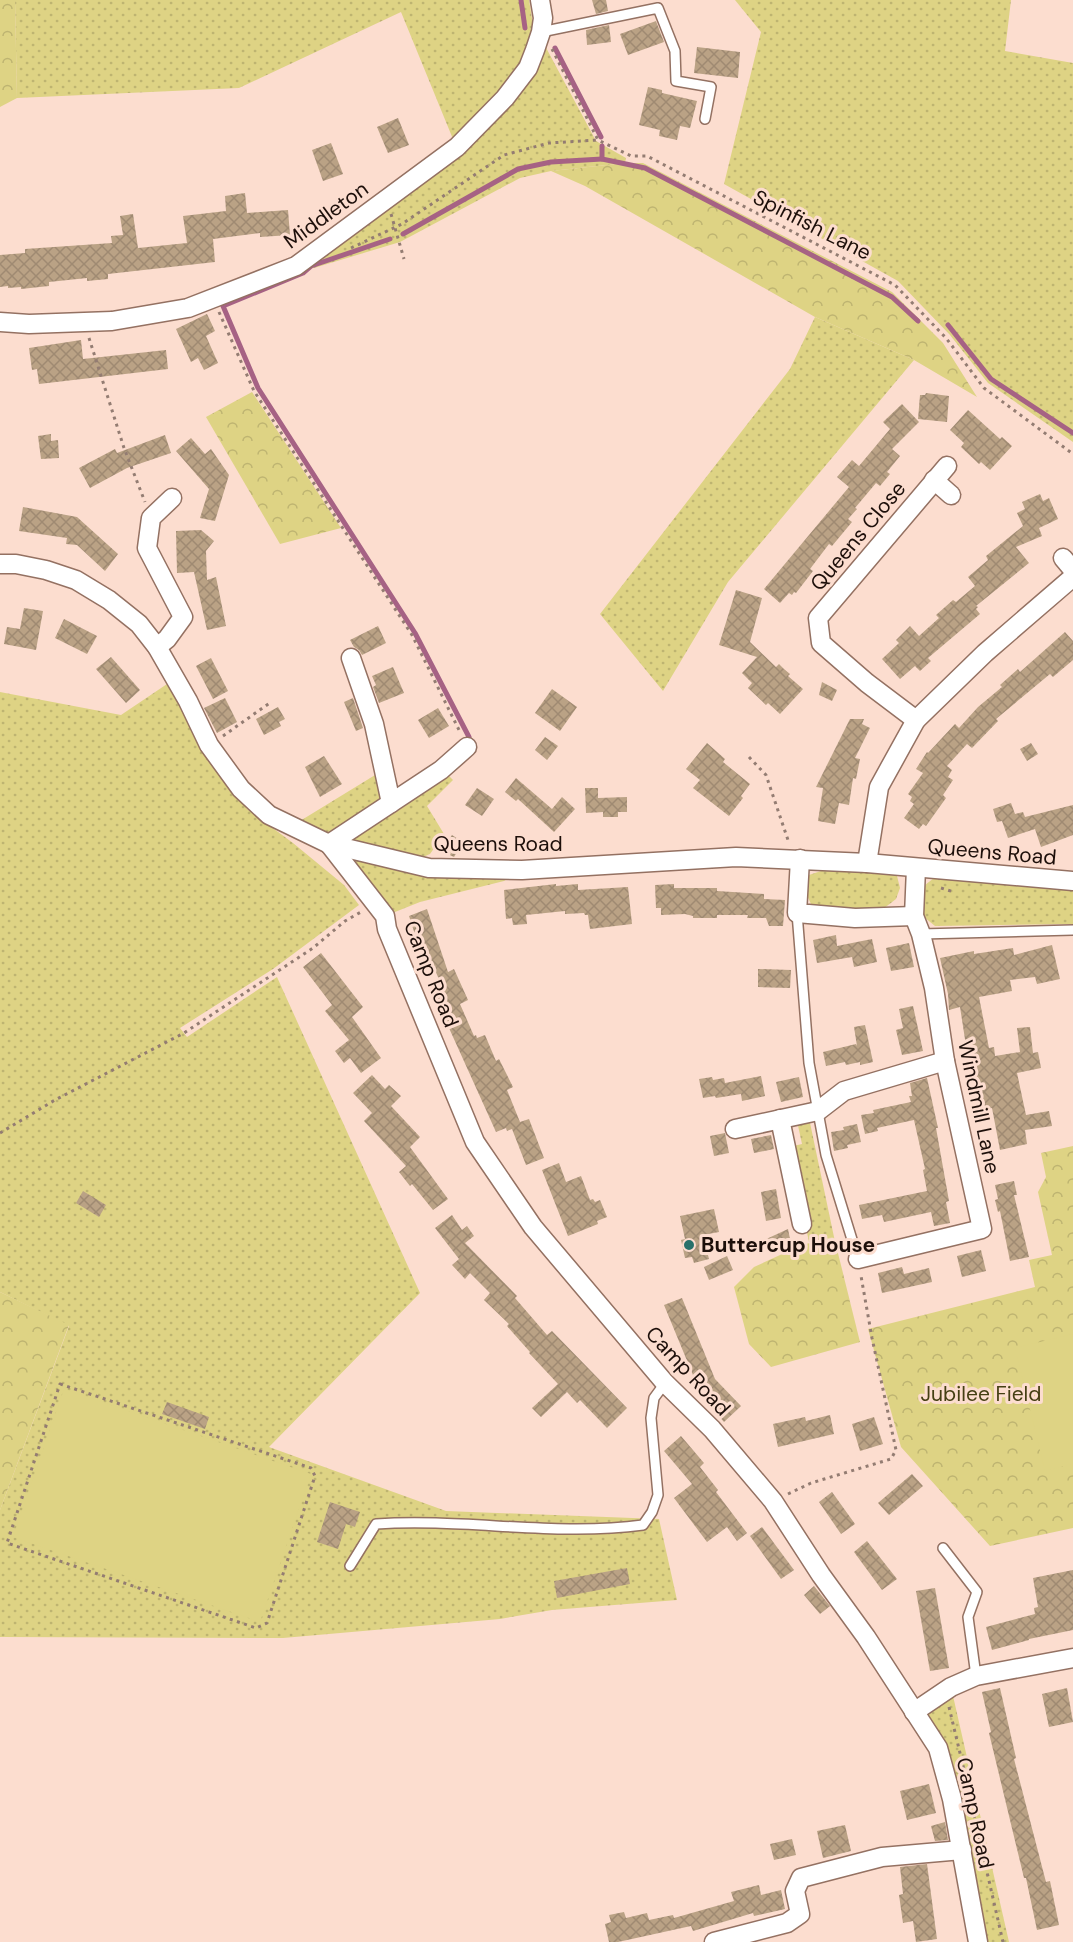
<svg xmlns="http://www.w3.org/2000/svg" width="1073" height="1942" viewBox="0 0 1073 1942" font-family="'DM Sans',sans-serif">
  <defs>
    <pattern id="grass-dots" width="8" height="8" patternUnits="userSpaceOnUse" patternTransform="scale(1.5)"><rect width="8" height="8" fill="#ded384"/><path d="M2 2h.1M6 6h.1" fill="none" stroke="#beb471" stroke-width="1.8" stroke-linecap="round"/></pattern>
    <pattern id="forest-crowns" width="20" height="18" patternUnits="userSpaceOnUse" patternTransform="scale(1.5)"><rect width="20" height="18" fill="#ded384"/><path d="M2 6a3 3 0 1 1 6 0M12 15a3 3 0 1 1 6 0" fill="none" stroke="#beb471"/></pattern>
    <pattern id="building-cross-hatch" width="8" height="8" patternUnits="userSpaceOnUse" patternTransform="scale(1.5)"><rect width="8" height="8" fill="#baa285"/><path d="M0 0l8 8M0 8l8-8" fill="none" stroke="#9f8a72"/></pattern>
  </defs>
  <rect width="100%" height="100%" fill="#fcddcf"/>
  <g fill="url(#grass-dots)">
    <path d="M15 0H529L534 31 523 65 455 144 401 12 239 88 17 98Z"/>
    <path d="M735 0H1011L1005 51 1073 63V442L988 383 950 335 898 281 724 184 761 32Z"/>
    <path d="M543 42 596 141 626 158 625 163 551 171 520 178 400 242 314 268 300 269 460 151Z"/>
    <path d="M815 317 914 360 728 582 663 691 600 614 790 369Z"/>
    <path d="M170 682 204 748 247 809 293 843 344 885 359 905 273 969 180 1028 187 1037 277 977 420 1293 269 1447 446 1511 659 1519 677 1600 552 1610 500 1619 283 1638 0 1637V1510L69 1326 0 1292V692L121 715Z"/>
    <path d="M380 772 387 797 362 831 396 812 449 776 453 780 427 806 444 834 430 854 423 857 360 842 359 859 522 870 504 881 420 902 385 916 357 866 354 851 300 821Z"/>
    <path d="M821 871H881L897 876 900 888 896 899 883 909 829 912 811 904 804 889 809 875Z"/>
    <path d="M940 875 1073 884V924L935 926 919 913C917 892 921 885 940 875Z"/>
    <path d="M809 1118 834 1237 809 1242 789 1147 802 1144 797 1121Z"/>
    <path d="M951 1687 1009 1942H978L952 1799 914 1712Z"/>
  </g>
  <g fill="url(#forest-crowns)">
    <path d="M0 0H15L17 98 0 107Z"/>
    <path d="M625 163H643L892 292 943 343 977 397 914 360 815 317 585 186 551 171Z"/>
    <path d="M252 392 341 528 280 544 206 417Z"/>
    <path d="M1073 1146V1528L990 1546 901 1447 868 1329 1035 1287 1029 1260 1052 1255 1038 1192 1046 1177 1041 1153Z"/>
    <path d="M834 1237 860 1342 771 1367 749 1344 734 1287 754 1267 802 1245Z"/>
    <path d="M0 1292 69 1325 0 1510Z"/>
  </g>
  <g fill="#ded384">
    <path d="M1073 1334V1464L1045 1471 1015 1348Z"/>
    <path d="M64 1389 311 1474 260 1622 13 1537Z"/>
  </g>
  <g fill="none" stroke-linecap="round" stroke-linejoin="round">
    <g stroke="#a66284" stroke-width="5">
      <path d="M521 0 525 28"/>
      <path d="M555 48 601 137"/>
      <path d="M602 146V159L645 168 892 297 918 321"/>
      <path d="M403 234 518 169 551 162 602 159"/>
      <path d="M390 239 311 266 303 273 223 306 258 388 415 633 469 737"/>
      <path d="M948 325 991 379 1073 433"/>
    </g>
  </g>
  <g fill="url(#building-cross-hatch)">
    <path d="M592 0H606L608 11 596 14Z"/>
    <path d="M656 21 664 42 628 55 620 34Z"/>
    <path d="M609 25 611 42 587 45 586 30Z"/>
    <path d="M697 47 740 52 738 78 694 73Z"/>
    <path d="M648 87 662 90V93L697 101 690 128 680 126 677 140 659 136 660 130 639 125Z"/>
    <path d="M398 118 409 145 388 153 377 127Z"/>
    <path d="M331 143 343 174 323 181 312 150Z"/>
    <path d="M245 193 247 213 288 210 290 235 260 237V233L213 239 215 262 108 274V279L87 281V278L49 282V286L21 289V287L8 288V286L0 287V255L25 253V249L112 243 111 236 123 235 120 216 133 214 138 248 187 243 183 216 226 211 225 196Z"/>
    <path d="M207 314 215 331 206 336 218 363 204 370 198 358 191 362 176 329Z"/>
    <path d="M81 340 83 359 166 350 168 369 39 384 37 369 32 370 29 348Z"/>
    <path d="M926 393 949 396 947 422 918 419 920 395H925Z"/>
    <path d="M902 404 919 422 892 449 900 456 887 472 890 474 880 486 876 483 855 508 857 509 848 519 852 522 832 546 829 544 810 569 813 571 796 593 794 592 792 595 789 593 780 603 764 589 849 487 837 477 852 460 859 466 890 429 883 422Z"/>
    <path d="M968 410 1000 439 1002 437 1012 446 990 470 981 462 979 464 961 447 964 443 950 430Z"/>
    <path d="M51 434V441L58 440 59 458 41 459 38 436Z"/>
    <path d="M165 435 171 453 127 468 90 488 79 468 115 449 117 453Z"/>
    <path d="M191 438 205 454 211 449 229 475 215 521 200 518 209 489 176 451Z"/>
    <path d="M1040 494 1043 501 1049 498 1058 519 1039 528 1042 536 1016 547 1029 563 976 606 978 607 976 609 980 614 928 658 931 661 920 671 915 666 900 679 882 659 899 643 896 640 910 626 919 636 939 618 936 615 953 600 956 602 975 586 968 577 988 560 986 556 1023 526 1017 513 1025 509 1022 502Z"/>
    <path d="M23 507 77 517 118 554 105 571 77 545 66 544 67 538 19 531Z"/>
    <path d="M201 530 214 541 206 551 207 580 216 577 226 626 207 630 194 572 177 573 176 531Z"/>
    <path d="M736 590 762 598 750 642 776 667 779 664 784 669 790 674 788 676 803 689 780 714 768 703 766 705 748 688 752 683 742 673 757 657 719 645Z"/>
    <path d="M24 608 43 611 36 650 4 644 7 627 20 629Z"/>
    <path d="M64 619 97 636 87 654 55 638Z"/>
    <path d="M378 626 386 643 362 655 359 650 354 647 350 640Z"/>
    <path d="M1065 632 1073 641V660L1053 677 1050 674 996 719 998 721 972 748 967 744 947 766 952 770 948 777 953 780 943 795 946 798 926 826 923 824 919 829 904 818 914 804 910 801 912 797 908 794 923 773 916 769 927 752 928 753 955 724 959 728 978 707 1002 687 1000 685 1018 669 1020 672Z"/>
    <path d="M111 657 140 690 126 703 96 669Z"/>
    <path d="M211 658 228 691 213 699 196 666Z"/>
    <path d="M393 667 404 693 379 703 373 687 376 685 372 676Z"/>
    <path d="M822 682 837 690 832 701 819 695Z"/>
    <path d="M552 689 577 707 560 731 535 713Z"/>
    <path d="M225 698 237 722 217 733 204 708Z"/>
    <path d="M353 698 363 728 356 731 344 702Z"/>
    <path d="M278 707 285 719 279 722 281 726 264 735 256 719Z"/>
    <path d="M438 708 449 726 429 738 418 720Z"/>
    <path d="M850 719H864L862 724 870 728 855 758 860 759 856 779 853 778 849 805 839 803 835 824 818 821 823 788 816 787Z"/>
    <path d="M545 737 558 746 547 760 535 750Z"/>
    <path d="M707 743 725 759 723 762 750 784 741 796 743 798 729 816 693 788 700 780 686 769Z"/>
    <path d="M1031 743 1038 754 1027 761 1020 749Z"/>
    <path d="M324 756 342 784 320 797 305 767Z"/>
    <path d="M516 778 552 809 562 797 575 809 554 832 518 799 516 801 505 792Z"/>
    <path d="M477 788 494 799 482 816 465 805Z"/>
    <path d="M585 788H598V798L627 797V812H618V817H603V812L586 813Z"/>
    <path d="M1011 803 1015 814 1023 812 1025 817 1073 805V835L1041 847 1035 829 1008 838 1002 821 997 822 993 809Z"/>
    <path d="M452 835 463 842 454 857 441 851Z"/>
    <path d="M556 884V886L578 884V890L628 887 632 924 590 929 588 915H585L584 913 565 914V911L526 915 527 924 513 925 512 918 506 919 504 890Z"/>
    <path d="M674 884V888H717V891L764 894V899L785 900 783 926H769L766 918H747L748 915H717V918H693V916L685 914 661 915V908H656L655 885Z"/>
    <path d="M427 909 448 972 454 969 468 1000 460 1004 474 1036 476 1035 477 1038 485 1035 496 1061 499 1059 513 1087 507 1090 520 1122 529 1119 544 1158 526 1165 512 1129 507 1131 506 1128 496 1132 444 1017H445L434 992 443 988 429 957 423 959 409 916Z"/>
    <path d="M836 935 837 946 872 939 877 962 854 967 852 957 817 963 813 940Z"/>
    <path d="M909 943 914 967 891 971 886 948Z"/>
    <path d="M1052 945 1060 979 1037 984 1035 977 1010 980 1012 991 979 997 989 1048 994 1047 995 1056 1020 1052 1017 1028 1030 1027 1033 1053 1038 1052 1041 1068 1017 1073 1026 1115 1049 1111 1052 1126 1025 1130 1027 1144 1000 1150 992 1108 984 1110 978 1077 971 1078 960 1007 949 1010 948 994 940 958 974 951V954L1013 948 1014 955Z"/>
    <path d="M321 953 363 1007 352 1017 381 1058 361 1073 350 1058 344 1063 335 1051 349 1040 325 1011 332 1005 303 967Z"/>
    <path d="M758 969 791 970 790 988 758 987Z"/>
    <path d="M913 1006 923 1051 902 1055 896 1030 903 1028 899 1009Z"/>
    <path d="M865 1025 873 1062 860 1065V1062L846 1065 845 1062 826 1066 823 1052 856 1044 857 1046 854 1027Z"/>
    <path d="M372 1075 385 1089 389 1085 401 1096 391 1106 420 1137 410 1147 448 1199 433 1210 412 1184 410 1186 399 1172 406 1166 364 1121 372 1113 353 1093Z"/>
    <path d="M761 1076 765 1096 742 1101 741 1094 716 1098 715 1096 703 1098 699 1079 712 1077 713 1080 724 1078 725 1083Z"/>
    <path d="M799 1077 803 1097 781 1102 776 1082Z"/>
    <path d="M927 1078 938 1128H936L949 1201 946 1202 950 1223 934 1226 931 1212 884 1222 882 1215 862 1219 859 1205 927 1191 923 1170 925 1169 914 1120 877 1128 878 1131 865 1134 861 1115 874 1113 873 1110 911 1102 909 1096H912L910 1083Z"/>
    <path d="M857 1124 861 1142 847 1145 848 1148 834 1151 831 1132 844 1130 843 1127Z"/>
    <path d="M725 1133 729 1153 714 1156 710 1136Z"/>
    <path d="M771 1135 774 1149 754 1153 751 1139Z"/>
    <path d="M559 1163 566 1182 581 1176 590 1200 593 1199 595 1202 600 1200 607 1217 597 1221 598 1224 568 1236 542 1170Z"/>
    <path d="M1014 1181 1017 1195H1014L1029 1257 1010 1261 1000 1211 998 1212 995 1200 998 1199 995 1185Z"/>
    <path d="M776 1189 781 1218 766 1221 761 1192Z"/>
    <path d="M83 1191 106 1205 99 1217 76 1203Z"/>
    <path d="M714 1209 719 1232 703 1235 709 1259 694 1263 692 1257 685 1258 681 1240 685 1239 680 1216Z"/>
    <path d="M452 1215 462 1230 467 1226 474 1236 465 1243 517 1296 515 1298 547 1335 552 1331 627 1408 607 1428 580 1400 577 1403 567 1392 541 1417 532 1408 558 1384 529 1353 530 1352 507 1326 509 1324 484 1300 490 1293 470 1273 465 1279 452 1265 459 1259 435 1228Z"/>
    <path d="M788 1229 791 1244 750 1252 749 1247Z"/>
    <path d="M981 1250 986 1271 962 1277 957 1256Z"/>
    <path d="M727 1256 733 1270 709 1280 704 1267Z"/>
    <path d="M902 1267 904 1274 929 1268 932 1282 882 1293 878 1273Z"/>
    <path d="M682 1298 715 1379 741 1406 724 1422 708 1404 713 1399 695 1380 664 1305Z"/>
    <path d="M167 1402 209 1417 205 1429 162 1414Z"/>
    <path d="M830 1415 834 1434 778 1447 773 1424 805 1417 806 1421Z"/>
    <path d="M874 1417 883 1444 860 1451 852 1424Z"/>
    <path d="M681 1436 704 1463 700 1467 718 1490 716 1492 747 1533 737 1541 727 1527 707 1542 674 1498 692 1484 664 1451Z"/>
    <path d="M912 1474 923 1486 889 1515 878 1503Z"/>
    <path d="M832 1492 855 1524 841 1534 819 1502Z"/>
    <path d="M330 1502 360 1512 355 1527 346 1524 338 1549 317 1542Z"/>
    <path d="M762 1527 794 1570 781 1579 750 1536Z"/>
    <path d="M867 1541 897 1579 882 1590 854 1552Z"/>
    <path d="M627 1568 630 1584 557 1598 554 1581Z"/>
    <path d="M1073 1570V1630L1029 1639V1640L992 1650 986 1627 1035 1614 1034 1608 1038 1607 1033 1578Z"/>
    <path d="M814 1586 830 1606 820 1614 804 1595Z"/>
    <path d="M935 1588 949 1668 930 1671 916 1591Z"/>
    <path d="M1000 1688 1016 1758 1014 1759 1046 1882 1050 1881 1059 1925 1037 1930 1026 1878H1024L989 1733 991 1732 982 1692Z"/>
    <path d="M1067 1688 1073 1722 1049 1727 1042 1694Z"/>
    <path d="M929 1784 936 1813 907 1820 900 1791Z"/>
    <path d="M945 1822 948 1840 935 1841 931 1826Z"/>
    <path d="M845 1825 851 1851 823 1858 817 1831Z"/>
    <path d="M792 1839 796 1855 774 1860 770 1844Z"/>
    <path d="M927 1864 937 1939 916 1942 913 1921 903 1923 899 1895 903 1894 900 1867Z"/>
    <path d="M759 1885 761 1895 781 1890 785 1909 754 1916 753 1913 693 1931 691 1926 618 1942H609L605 1924 611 1922 609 1915 624 1912 626 1918 647 1913 649 1920 673 1915 674 1918 734 1901 731 1892Z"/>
  </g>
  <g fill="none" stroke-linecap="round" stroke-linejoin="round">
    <defs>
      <g id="lane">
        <path d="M541 32 658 8 675 51 676 81 711 87 705 119"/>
        <path d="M797 913 809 1063 826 1155 858 1259"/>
        <path d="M921 934 1073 930"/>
        <path d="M943 1548 977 1592 968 1617 976 1676"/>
        <path d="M350 1566 376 1524C465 1518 555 1537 643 1525L652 1512 658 1495 651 1418 654 1398 665 1383"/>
      </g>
      <g id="street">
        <path d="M0 322 29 324 112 321 188 308 296 266 457 147 505 98 528 68 535 50 541 32 543 18 540 0"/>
        <path d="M934 480 951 495"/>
        <path d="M1063 558 1073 570"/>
        <path d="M0 564H16L46 570 76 580 109 600 139 624 157 647 188 701 209 745 241 789 269 815 329 844 429 868 522 870 736 857 867 863 1073 881"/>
        <path d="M157 647 167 639 183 617 147 548 151 518 172 498"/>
        <path d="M351 658 374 724 391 803"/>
        <path d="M916 720 867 683 821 643 818 618 947 466"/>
        <path d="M329 844 385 916 387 929 475 1142 533 1227 665 1383 712 1429 773 1501 821 1575 866 1637 938 1748 952 1799 978 1942"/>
        <path d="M329 844 441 770 467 747"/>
        <path d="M800 859 797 913 855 918 914 916"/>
        <path d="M867 863 879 787 916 720 985 653 1073 577"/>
        <path d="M780 1119 802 1224"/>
        <path d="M735 1129 818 1111 844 1091 945 1061"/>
        <path d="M858 1259 982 1229 945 1061 934 988 921 934 914 916 916 868"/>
        <path d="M914 1712 951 1687 976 1676 1073 1658"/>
        <path d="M714 1942 787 1923 800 1914 795 1891 801 1878 882 1857 962 1850"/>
      </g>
    </defs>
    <use href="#lane" stroke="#947162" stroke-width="12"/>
    <use href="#street" stroke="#947162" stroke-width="21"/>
    <g stroke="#937c72" stroke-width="3" stroke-dasharray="3 4.5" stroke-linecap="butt">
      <path d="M552 49 598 140 631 156H647L895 285 946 338 984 388 1073 454"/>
      <path d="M391 214 404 259"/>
      <path d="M351 248 402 224 504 155 549 143 598 140"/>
      <path d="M219 312 254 391 412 635 460 732"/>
      <path d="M89 338 124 448 145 502"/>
      <path d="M223 736 271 702"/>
      <path d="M749 757 766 775 789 843"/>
      <path d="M941 888 954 892"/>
      <path d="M0 1133 55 1100 184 1033 313 948 345 921 361 912"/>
      <path d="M60 1384 311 1468 315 1476 267 1623 256 1628 7 1543Z"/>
      <path d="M788 1494 811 1483 891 1459 896 1450 872 1338 861 1276"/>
      <path d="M949 1707 965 1774"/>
      <path d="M974 1815 1003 1942"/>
    </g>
    <use href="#lane" stroke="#fff" stroke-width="9"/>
    <use href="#street" stroke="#fff" stroke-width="18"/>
  </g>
  <circle fill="#28716b" stroke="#fcddcf" stroke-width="2" cx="689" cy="1245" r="6"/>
  <g text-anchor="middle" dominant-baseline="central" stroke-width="6" stroke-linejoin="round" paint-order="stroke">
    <g font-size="21" fill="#1d0f0a" stroke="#fcddcf">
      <text transform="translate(326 215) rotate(-36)">Middleton</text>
      <text transform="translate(812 225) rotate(27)">Spinfish Lane</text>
      <text transform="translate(858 536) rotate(-50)">Queens Close</text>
      <text x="498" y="844">Queens Road</text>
      <text transform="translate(992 852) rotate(5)">Queens Road</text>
      <text transform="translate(431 974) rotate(68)">Camp Road</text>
      <text transform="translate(979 1107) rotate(78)">Windmill Lane</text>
      <text transform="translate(688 1371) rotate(47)">Camp Road</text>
      <text transform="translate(975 1813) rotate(78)">Camp Road</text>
    </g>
    <g font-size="21" font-weight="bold" fill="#1d0f0a" stroke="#fcddcf" text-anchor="start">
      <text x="701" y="1245">Buttercup House</text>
    </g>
    <g font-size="21" fill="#453f13" stroke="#fcddcf">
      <text x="981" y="1394">Jubilee Field</text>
    </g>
  </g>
</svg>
